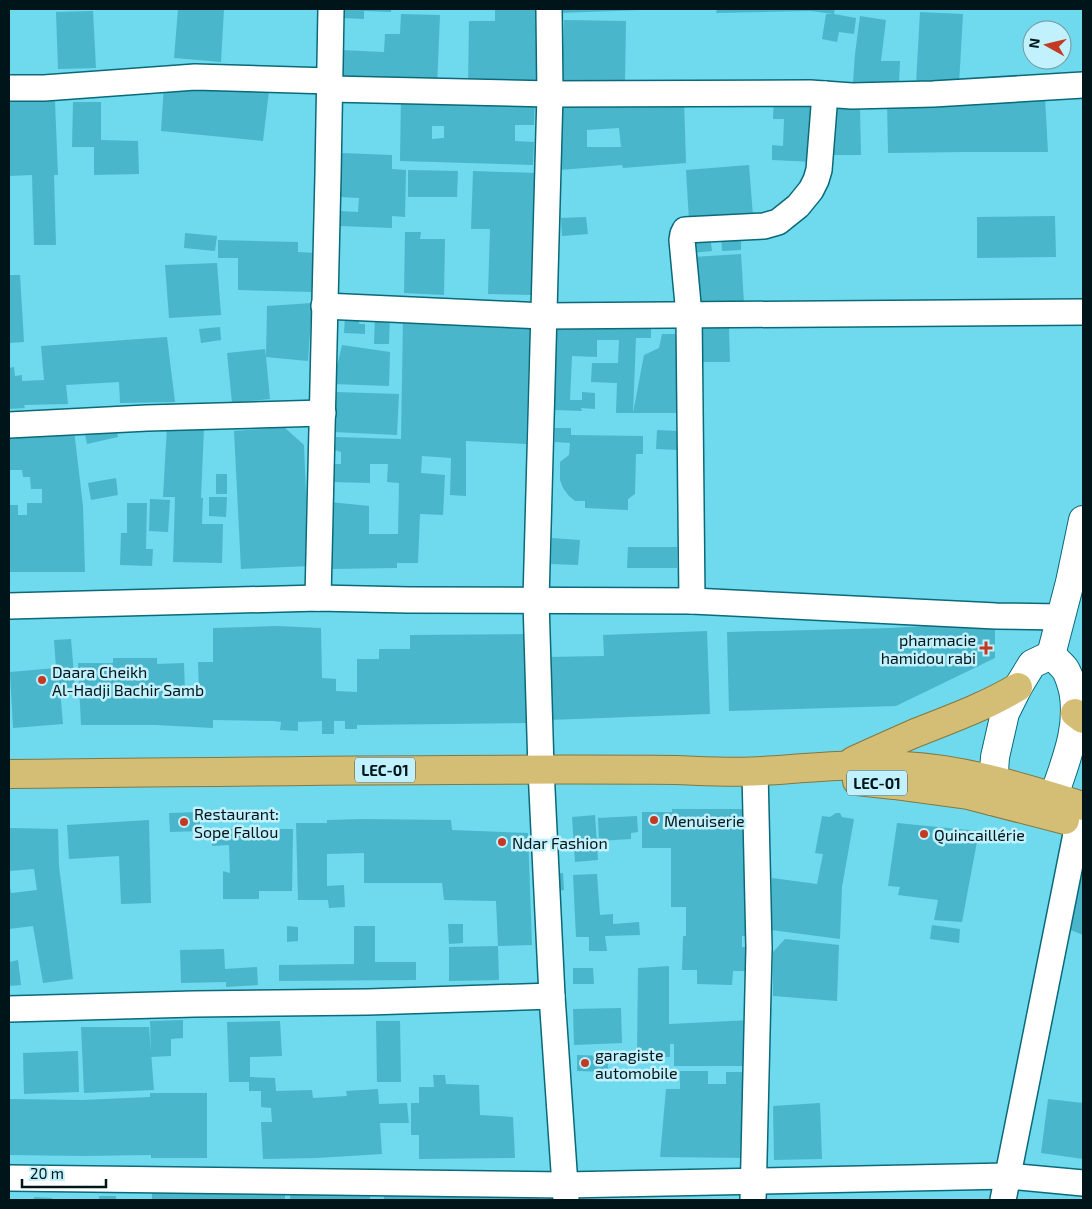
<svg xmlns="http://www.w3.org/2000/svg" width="1092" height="1209" viewBox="0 0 1092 1209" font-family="'Exo 2',sans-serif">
  <rect width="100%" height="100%" fill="#6fd9ee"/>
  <g fill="#4ab6cb" fill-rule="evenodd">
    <path d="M178 9H224L221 62 174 58Z"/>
    <path d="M340 9H391V12L364 11V19L340 18Z"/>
    <path d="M495 9H537L536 89 468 88 469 21H495Z"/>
    <path d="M560 9H641V10L560 13Z"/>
    <path d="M717 9H835L834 14 856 18 854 34 839 32 837 42 822 39 826 14H834L810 11 716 13Z"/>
    <path d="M93 11 96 68 58 69 56 12Z"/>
    <path d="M920 12 963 14 959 85 916 83Z"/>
    <path d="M401 14 440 15 437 87 338 83 340 50 384 52 385 34H400Z"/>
    <path d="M860 16 886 20 881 61H900L899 84 853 82 855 54Z"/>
    <path d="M564 20 626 21 625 83 562 82Z"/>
    <path d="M164 84 269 91 263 141 161 131Z"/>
    <path d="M401 94 535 99 534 125H515V141L534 142 533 165 400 161ZM432 126H444V138L432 139Z"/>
    <path d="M774 96 816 98 814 162 772 160V145L783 146 784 119H773Z"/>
    <path d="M29 97V102L55 101 58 175H54L56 245H34L32 175 9 176V98Z"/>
    <path d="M1045 97 1048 152H966L888 153 887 101Z"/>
    <path d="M684 99 686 163 623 168 622 165 560 170V104L617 101V107ZM619 128 621 147H587V130Z"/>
    <path d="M73 102H101V140L138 141 139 174 94 175V147H72Z"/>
    <path d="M860 108 861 155H832L831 109Z"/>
    <path d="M341 153 392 155V169L406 170 405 217 392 216V228L340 226V211L358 212 359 198 340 197Z"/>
    <path d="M749 165 753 216 689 221 686 170Z"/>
    <path d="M408 170 458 171 457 197H408Z"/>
    <path d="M473 171 536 173 532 295 488 294 490 229H471Z"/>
    <path d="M1055 216 1056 257 977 258V217Z"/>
    <path d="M586 217 588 234 562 236 561 218Z"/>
    <path d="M405 232H421L420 239H445L444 295 404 293Z"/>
    <path d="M741 232V250L722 251 721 233Z"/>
    <path d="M185 233 217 236 215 251 184 248Z"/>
    <path d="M710 235 712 251 692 253 690 237Z"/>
    <path d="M218 240 298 242V252L316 253 315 292 238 290V258H218Z"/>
    <path d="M741 254 744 303 694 305 693 257Z"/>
    <path d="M217 263 221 315 169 318 165 265Z"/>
    <path d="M9 275H20L24 342 9 343Z"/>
    <path d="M312 303 308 361 266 357 270 399 232 403 227 353 265 349 266 357 267 306Z"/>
    <path d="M375 314H390L389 344H374Z"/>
    <path d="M345 316H360L359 324H365V334L344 333Z"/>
    <path d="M403 318 530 323 526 444 466 441V496L450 495 451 458 422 456 421 473 445 475 443 515 420 514 418 563H397V568L332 569 330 502 369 506V534H398L399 483 387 482 388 464H370V483L333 482 334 464H341V452L335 450 336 437 401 439Z"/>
    <path d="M555 321 651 323V338H636L633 413H616L617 383 591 382 592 363H618L619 340H597V357L572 356 570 400H582V392L595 393V409L581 408 582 411 553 410Z"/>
    <path d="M220 327 221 340 201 343 199 329Z"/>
    <path d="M695 327 729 328 730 362H698Z"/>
    <path d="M662 334H679L681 413H633L644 355 659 348Z"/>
    <path d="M167 337 175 402 120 403 119 382 66 385 68 404 24 405 25 408 9 409V368L14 367 15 376 22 375V381L44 380 41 346Z"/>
    <path d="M342 345 390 352 389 386 333 384Z"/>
    <path d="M335 392 399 394 397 435 333 432Z"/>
    <path d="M115 421 118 437 87 444 84 428Z"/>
    <path d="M167 426 204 428 201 498H203L202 524H223L222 563 173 562 175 497H163Z"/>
    <path d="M284 427 304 445 309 566 241 569 234 431Z"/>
    <path d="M555 428H571V435L643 436V454H636L635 494 628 499V510L585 508V501H575L569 496 563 488 560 480V462L569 455 570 443 555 442Z"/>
    <path d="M74 430 83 506 85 572H9V505H18V515H27V503H42V489H31L30 477H23L22 470H9V437Z"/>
    <path d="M657 430 678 431 677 450 656 449Z"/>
    <rect x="216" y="474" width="11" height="20"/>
    <path d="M116 478 118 495 91 500 88 483Z"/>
    <path d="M209 497H227L226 517 209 516Z"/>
    <path d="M150 499 170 500 168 532 149 531Z"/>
    <path d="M127 503H147L146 549H153L152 566 120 565 121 533H127Z"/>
    <path d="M552 538 580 540 578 565 551 564Z"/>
    <path d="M628 547H677V568H627Z"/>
    <path d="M995 622V658L896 706 729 711 727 632 891 628Z"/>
    <path d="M276 626 321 628 322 678 336 679V691L357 692V659H379V649H410V635L527 634 529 723 357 725V729H345V721H334V734H322V721L298 722V731L280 730 281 722 274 721 213 720V728L156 725H81L78 663H113V658H157V664L184 663 185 693 199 694 198 662H213V628Z"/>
    <path d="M707 631 710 714 548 720 546 657 604 656 603 635Z"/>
    <path d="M71 639 75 687 60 689 63 724 13 728 10 672 56 668 54 640Z"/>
    <path d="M672 809H752L756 937 742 936V947H756V971H733L732 985 697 984V970H682L683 936H686V907H671V848H642V812H672Z"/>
    <path d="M200 812V831L170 832 169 813Z"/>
    <path d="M836 813H840L842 817 854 819 842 887 840 939 771 930 772 878 817 884 823 854 815 853 822 816 830 817Z"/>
    <path d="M595 815 598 860 575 862 572 817Z"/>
    <path d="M637 816 638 832 631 833V839L599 841 598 818Z"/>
    <path d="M363 819 451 820 452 830 528 833 532 945 498 946 496 901 444 900 442 883H364V853L327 854V886L344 885 345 907 329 908 328 900H298L296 823H327V820Z"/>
    <path d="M149 820 151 903 121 904 119 856 69 859 67 825Z"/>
    <path d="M897 823 979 831 962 922 934 920 938 900 898 895 900 887 888 886Z"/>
    <path d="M9 828 58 829 59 866 73 979 43 983 33 926 9 929V887H10L11 893 37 890 34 869 9 871Z"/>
    <path d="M212 829H293L292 891H259V899H223V871L230 873 229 845 212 846Z"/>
    <path d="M563 873 564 890 552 892 550 874Z"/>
    <path d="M597 874 600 915 613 914V924L639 922 640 935 605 936 607 951H589V937H576L573 875Z"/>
    <path d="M1083 878V935L1068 929 1081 879Z"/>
    <path d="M448 924H463V943L449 944Z"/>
    <path d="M932 925 960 929 959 943 930 939Z"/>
    <path d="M287 926 298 927V941L287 942Z"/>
    <path d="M354 926H375V962H416V980L279 981V965L354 964Z"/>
    <path d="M785 939 839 945 837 1001 773 996V952Z"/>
    <path d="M498 946 499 980 449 981V947Z"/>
    <path d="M224 949 225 969 257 967 258 985 226 987V982L181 983 180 950Z"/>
    <path d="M18 960 21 985 9 986V962Z"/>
    <path d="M669 966V1024L751 1020V1066H674V1044H670V1057H637L638 968Z"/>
    <path d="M573 968H593L594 984H573Z"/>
    <path d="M621 1008 622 1043 574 1045 573 1009Z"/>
    <path d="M183 1020V1038L171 1039V1056L151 1057 150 1021Z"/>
    <path d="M280 1021 282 1056 250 1057V1077L275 1078 276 1091 312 1090 313 1098 347 1096 346 1091 378 1089 379 1104 407 1103 409 1123H380L382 1154 317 1158 263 1159 261 1122H272L271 1108 261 1107V1091H249V1082H229L227 1022Z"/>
    <path d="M376 1021H400L401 1082H377Z"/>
    <path d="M81 1027H149L154 1090 84 1093Z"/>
    <path d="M78 1051 79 1092 24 1094 23 1053Z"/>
    <path d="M577 1055 608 1056V1072L577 1071Z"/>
    <path d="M680 1071H708V1084H726V1072H755L751 1158 660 1157 666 1089H680Z"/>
    <path d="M433 1075H445L446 1084 479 1085 480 1115 513 1117 515 1158 419 1159V1135H411V1103H419V1087H434Z"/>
    <path d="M150 1093H207V1158H151V1155L83 1156 9 1155V1099L82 1100 150 1097Z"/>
    <path d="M1048 1099 1083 1103V1159L1041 1153Z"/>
    <path d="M820 1103 822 1159 774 1160 773 1106Z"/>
    <path d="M285 1192V1200H152V1193L229 1194Z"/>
    <rect x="290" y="1195" width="80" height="5"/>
    <path d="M384 1195 539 1198V1200H384Z"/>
    <rect x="99" y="1196" width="17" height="4"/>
    <path d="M34 1197 52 1198V1200H34Z"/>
  </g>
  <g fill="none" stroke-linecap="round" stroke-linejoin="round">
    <defs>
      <g id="minor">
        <path d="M549 9 550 94 536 600 541 769 552 996 566 1200"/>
        <path d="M9 88H44L195 77 330 81"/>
        <path d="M330 89 550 94 810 93 852 96 933 94 1083 85"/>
        <path d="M324 306 544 316 1083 312"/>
        <path d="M9 425 147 418 323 413"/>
        <path d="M318 598 328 175 331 9"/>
        <path d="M692 601 689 315 682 240 683 234 685 230 764 226 778 222 798 206 811 190 816 180 819 170 825 94"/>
        <path d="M9 606 318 598 409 600 692 601 996 616 1061 617"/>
        <path d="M9 1009 194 1004 368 1002 552 996"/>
        <path d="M9 1178 565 1185 1008 1176 1083 1183"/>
        <path d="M753 1200 759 948 755 771"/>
        <path d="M1003 1200 1078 824"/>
      </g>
      <g id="tertiary">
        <path d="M1051 655 1070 582 1083 520"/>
        <path d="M992 801 995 757 1005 713 1018 687 1032 664 1051 655"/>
        <path d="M1048 815C1059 774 1082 734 1073 690 1071 683 1069 675 1065 669 1061 664 1055 659 1051 655"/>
      </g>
      <g id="trunk">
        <path d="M1075 713 1083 719"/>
        <path d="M853 761C873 752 892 743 913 734 948 720 985 707 1018 687"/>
        <path d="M9 774C231 772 454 768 676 770 705 771 734 773 763 771 810 768 857 763 904 766 965 769 1025 788 1083 806"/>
        <path d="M857 781 894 785 968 795 1065 820"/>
      </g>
    </defs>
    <use href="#minor" stroke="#0a6a79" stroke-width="28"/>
    <use href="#tertiary" stroke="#0a6a79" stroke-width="30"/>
    <use href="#trunk" stroke="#83783f" stroke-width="30"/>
    <use href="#minor" stroke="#fff" stroke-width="25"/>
    <use href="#tertiary" stroke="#fff" stroke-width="28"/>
    <use href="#trunk" stroke="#d4be76" stroke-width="28"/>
  </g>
  <g fill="#c43921" stroke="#c1f1fc" stroke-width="2">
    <path d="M983.5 640.5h5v5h5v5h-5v5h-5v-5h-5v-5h5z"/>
    <circle cx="42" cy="680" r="5"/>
    <circle cx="654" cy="820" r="5"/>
    <circle cx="184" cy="822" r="5"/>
    <circle cx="924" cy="834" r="5"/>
    <circle cx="502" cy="842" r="5"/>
    <circle cx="585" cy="1063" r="5"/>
  </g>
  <g text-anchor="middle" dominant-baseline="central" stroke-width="5" stroke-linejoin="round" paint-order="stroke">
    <g fill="#c1f1fc" stroke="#3a575d" stroke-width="1">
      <rect x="355" y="757.5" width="60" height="25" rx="4"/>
      <rect x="847" y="770.5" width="60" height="25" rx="4"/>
    </g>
    <g font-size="15" font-weight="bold" fill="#001519">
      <text x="385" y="770">LEC-01</text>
      <text x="877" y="783">LEC-01</text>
    </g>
    <g font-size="16" fill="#001519" stroke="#c1f1fc" text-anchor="start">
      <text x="976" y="639" text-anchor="end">pharmacie<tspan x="976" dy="18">hamidou rabi</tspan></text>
      <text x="52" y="671">Daara Cheikh<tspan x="52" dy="18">Al-Hadji Bachir Samb</tspan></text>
      <text x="194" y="813">Restaurant:<tspan x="194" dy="18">Sope Fallou</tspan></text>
      <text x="664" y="820">Menuiserie</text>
      <text x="934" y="834">Quincaillérie</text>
      <text x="512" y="842">Ndar Fashion</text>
      <text x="595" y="1054">garagiste<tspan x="595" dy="18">automobile</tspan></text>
    </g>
  </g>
  <rect width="1092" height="1209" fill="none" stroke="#001519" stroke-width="20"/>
  <g transform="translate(1047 45) rotate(278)"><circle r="24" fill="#c1f1fc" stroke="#7499a1"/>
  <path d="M0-4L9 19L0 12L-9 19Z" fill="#c43921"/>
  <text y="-8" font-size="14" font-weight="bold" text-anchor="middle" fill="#001519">N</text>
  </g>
  <path d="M22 1179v8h84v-8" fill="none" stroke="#001519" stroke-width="2.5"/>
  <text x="30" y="1179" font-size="15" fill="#001519" stroke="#c1f1fc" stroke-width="4" paint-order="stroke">20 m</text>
</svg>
